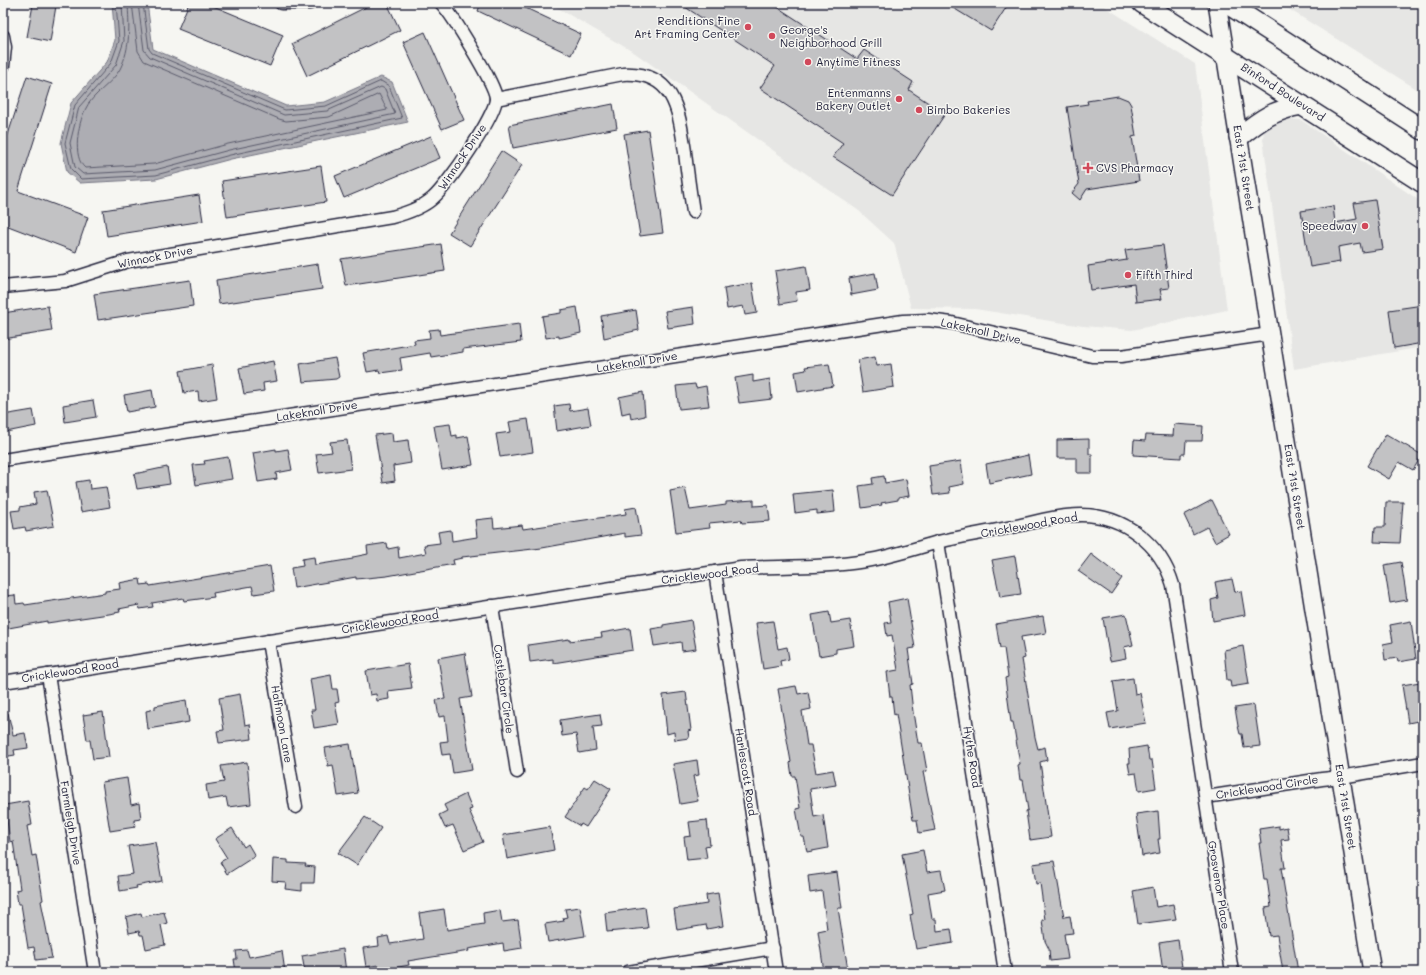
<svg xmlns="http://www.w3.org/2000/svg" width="1426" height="975" viewBox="0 0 1426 975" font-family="Mali,sans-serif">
  <rect width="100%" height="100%" fill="#f6f6f2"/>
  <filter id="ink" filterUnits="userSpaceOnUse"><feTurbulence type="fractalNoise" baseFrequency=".025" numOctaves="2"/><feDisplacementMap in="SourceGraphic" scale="8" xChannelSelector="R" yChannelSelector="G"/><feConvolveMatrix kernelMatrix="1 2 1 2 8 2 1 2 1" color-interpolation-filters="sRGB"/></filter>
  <g filter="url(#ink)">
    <g fill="#e6e6e4">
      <path d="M549 3H1099L1195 64 1227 310 1132 330 1083 326 975 309 911 308 894 243 859 211 635 53Z"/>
      <path d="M1279 3H1423V93Z"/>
      <path d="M1279 118 1301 120 1423 203V347L1294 369 1263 139 1264 129Z"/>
    </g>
    <path fill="#adadb3" stroke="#757583" d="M112 3H147L153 49 286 106 325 102 381 77 392 82 408 122 231 159 156 179 80 183 67 172 61 143 71 103 107 62 115 40Z"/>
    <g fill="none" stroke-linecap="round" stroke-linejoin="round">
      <g stroke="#5a5a6b" stroke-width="1">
        <path d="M116 3 119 41 111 63 75 105 65 143 71 169 81 179 156 175 230 155 402 118 389 86 381 81 326 106 285 110 152 53 149 49 143 3"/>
        <path d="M122 3 124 41 116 65 79 107 70 143 75 167 83 174 155 170 229 150 395 114 385 89 381 87 327 111 284 115 150 57 144 50 138 3"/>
        <path d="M128 3C129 26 131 47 120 69 112 84 92 94 85 110 78 124 72 157 85 168L154 164 228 144 387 110 379 94 329 117 286 121 279 119 144 61 138 51 132 3"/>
      </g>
    </g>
    <g fill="#c2c2c4" stroke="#22223b">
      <path d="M40 3H53V5L56 6 50 42 27 37 33 5 39 6Z"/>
      <path d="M189 3H206L283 35 270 66 178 29Z"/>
      <path d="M374 3H387L400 30 307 76 292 44Z"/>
      <path d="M481 3H515L581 34 571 55 478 11Z"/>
      <path d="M679 3H771L857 59 864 50 913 82 909 90 945 114 892 195 833 157 843 143 760 88 775 66Z"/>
      <path d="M945 3H1009L991 31Z"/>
      <path d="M425 32 464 120 442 129 403 42Z"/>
      <path d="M27 76 52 84 18 191 88 217 76 252 3 224V150Z"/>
      <path d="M1118 96 1128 100 1131 105 1136 136 1132 137 1139 181 1087 189 1080 200 1072 193 1079 184 1067 107 1088 104 1087 101Z"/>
      <path d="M613 104 617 128 513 148 509 125Z"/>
      <path d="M648 130 663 233 640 236 624 134Z"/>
      <path d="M431 136 440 158 344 198 335 176Z"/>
      <path d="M501 151 522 165 470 246 449 233Z"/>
      <path d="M321 166 326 202 227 217 222 181Z"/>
      <path d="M199 195 203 221 107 236 103 210Z"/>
      <path d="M1375 200 1383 249 1362 252 1360 243 1338 247 1340 262 1310 267 1301 211 1333 206 1335 223 1357 219 1354 203Z"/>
      <path d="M441 244 445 271 346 286 341 259Z"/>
      <path d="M1163 245 1169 288 1160 289 1162 299 1136 302 1134 284 1091 290 1088 266 1127 260 1125 250Z"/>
      <path d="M318 264 322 289 219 304 216 280Z"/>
      <path d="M806 266 810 290 796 292 797 301 780 304 775 271Z"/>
      <path d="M875 273 878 290 851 295 849 278Z"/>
      <path d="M190 280 193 306 98 320 94 294Z"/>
      <path d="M752 283 757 313 745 315 743 306 727 309 724 288Z"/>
      <path d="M1423 305V343L1394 348 1389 310Z"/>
      <path d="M48 306 52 331 3 339V313Z"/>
      <path d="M577 307 581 333 559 338V336L546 338 542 316 561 313V310Z"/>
      <path d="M693 307 695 324 668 328 665 311Z"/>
      <path d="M636 310 639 330 604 338 601 316Z"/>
      <path d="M519 324 521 342 463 349V352L431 357 430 353 400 358 402 370 380 373 379 370 367 372 363 353 415 344 414 340 430 338 429 330 439 329 440 335Z"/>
      <path d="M875 357 877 366 891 364 894 387 863 392 858 360Z"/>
      <path d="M335 358 339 377 336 379 303 382 300 364Z"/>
      <path d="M273 361 277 381 263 383 264 391 244 394 239 368Z"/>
      <path d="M829 364 833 386 798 392 795 372 806 370 805 367Z"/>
      <path d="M212 365 217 398 199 401 198 391 184 393 180 371Z"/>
      <path d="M753 375V382L770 379 772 399 739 403 735 378Z"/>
      <path d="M695 384 696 388 706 386 709 406 679 409 676 386Z"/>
      <path d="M152 390 155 407 127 412 124 395Z"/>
      <path d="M643 392 645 416 631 419 630 412 622 414 619 397Z"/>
      <path d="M93 400 96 417 65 422 63 405Z"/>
      <path d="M569 404 570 411 588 408 591 425 557 431 554 406Z"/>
      <path d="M33 410 36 426 6 432 3 415Z"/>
      <path d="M528 419 533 452 500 457 496 434 511 432 509 422Z"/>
      <path d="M450 424 452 436 457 435V438L468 436 473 465 442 470 434 426Z"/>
      <path d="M1174 424 1203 426 1202 441H1186L1185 454H1181V458L1133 455 1134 440 1145 441 1146 435 1173 436Z"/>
      <path d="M392 433 393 442 408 440 411 463 393 466 395 481 383 483 375 435Z"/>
      <path d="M1386 434 1422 455 1413 470 1399 462 1389 479 1367 466Z"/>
      <path d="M1089 439V454H1092V473H1077V458H1057V440Z"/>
      <path d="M347 440 351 469 319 473 316 454 332 452 330 442Z"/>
      <path d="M276 449V451L288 449 292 470 276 473 277 479 258 482 253 453Z"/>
      <path d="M1028 455 1031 474 989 483 986 464Z"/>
      <path d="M228 457 232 479 196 485 193 465 205 464 204 461Z"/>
      <path d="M961 461 964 484 949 487 950 493 933 495 929 466Z"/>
      <path d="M167 467 170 484 137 489 134 474Z"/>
      <path d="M884 476 885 483 906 479 909 496 898 498V500L881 503 882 505 862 508 859 486 873 484 872 478Z"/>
      <path d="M89 480 90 489 106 487 110 507 81 512 76 482Z"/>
      <path d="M685 488 690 510 726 505V502L754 500V506L768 505 770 521 742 523 741 520 709 523 710 528 676 532 670 491Z"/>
      <path d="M47 490 54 526 26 531 25 527 14 529 11 511 20 510V507L36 504 34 492Z"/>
      <path d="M833 490 835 512 817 514V510L795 513 793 494Z"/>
      <path d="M1212 500 1229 534 1215 542 1207 527 1193 534 1184 515Z"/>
      <path d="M1386 502H1403L1400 543 1374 542 1375 527H1385Z"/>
      <path d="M636 507 641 535 625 537V533L542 548 462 557V558L453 560 454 564 387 576 356 579V577L294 588 291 568 303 566 302 559 314 557 315 565 353 559V557L368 554 367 546 387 543 388 549 398 547 399 558 426 553 424 545 440 543 438 532 451 530 452 541 477 537 475 520 493 518 494 528 522 525 523 529 626 514 625 509Z"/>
      <path d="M1091 554 1122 578 1111 594 1078 571Z"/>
      <path d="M1015 556 1021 594 1000 597 992 560Z"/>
      <path d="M1401 562 1407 600 1390 603 1384 565Z"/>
      <path d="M270 566 274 591 254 594 252 586 213 593 214 597 184 601 183 598 152 603 153 607 140 609 139 605 119 609 120 612 109 614 47 623V621L3 629V606H6L5 596 15 595 16 604 24 603 25 605 105 593V591L120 589 119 583 140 579 141 585 149 584 150 586Z"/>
      <path d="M1232 579 1235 592 1241 591 1245 615 1213 621 1211 600 1218 598 1215 582Z"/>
      <path d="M907 598 915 648 908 649 913 684 910 685 913 712 918 743H922L927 771 923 772 935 830 919 833 917 820H913L896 714 894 715 892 697H890L887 672 898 670 892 635 887 636 885 623 891 622 888 602Z"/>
      <path d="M829 612 831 623 850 620 854 646 836 649V653L819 656 812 615Z"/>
      <path d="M1126 614 1133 645 1124 647 1126 658 1110 661 1103 618Z"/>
      <path d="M1043 616 1046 633 1021 637 1025 658 1022 659 1035 737 1038 749 1045 747 1047 760 1040 762 1051 837 1030 840 1026 811 1028 810 1023 780H1020L1018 765 1020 764 1013 722H1011L1005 678 1008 677 1004 648H1000L996 624Z"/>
      <path d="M691 620 696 649 682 651 681 642 654 646 651 629 663 627V625Z"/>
      <path d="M773 621 778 649 787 647 789 659 780 661 781 666 763 669 756 623Z"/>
      <path d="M1411 621 1416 659 1398 662 1397 658 1385 660 1383 644 1393 642 1390 625Z"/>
      <path d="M630 628 633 650 553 663V659L530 662 528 645 569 639V641L602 637 601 633Z"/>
      <path d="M1243 646 1249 684 1231 687 1230 680H1227L1224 650Z"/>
      <path d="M465 653 472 697 460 699 472 770 453 773 450 754 442 755 440 742 448 741 445 716 439 717 436 700 445 699 438 658Z"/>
      <path d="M408 664 412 688 388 691 389 699 377 701 376 694 370 695 366 671Z"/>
      <path d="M331 675 333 689H337L339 702 335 703 339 724 314 728 311 710H315L310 679Z"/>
      <path d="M1133 678 1135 694 1140 693 1146 723 1110 729 1107 713 1118 711 1113 681Z"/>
      <path d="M1420 682 1423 698V720L1408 723 1402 685Z"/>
      <path d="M796 686 798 694 808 692 811 709 802 711 807 745H811L816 773 833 770 836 785 810 789 814 817 823 815 828 848 807 852 804 837H801L796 809 800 808 795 776H792L790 763 791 762 778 689Z"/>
      <path d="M686 692 691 730 688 731 689 738 675 740 674 732 667 734 663 695Z"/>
      <path d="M240 694 245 725 250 724 252 739 219 743 217 731 224 730 219 698Z"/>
      <path d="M186 700 189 722 148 729 146 711 155 709V706Z"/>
      <path d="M1254 705 1260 746 1244 748 1242 734H1240L1238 726 1235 708Z"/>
      <path d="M103 712 109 757 93 759 90 740H87L83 715Z"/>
      <path d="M3 713H8L13 735 25 733 28 748 14 750 15 755 3 757Z"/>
      <path d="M600 714 602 726 593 727 596 750 579 753 576 734 562 736 560 720Z"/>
      <path d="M350 744 358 793 338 796 333 765 328 766 325 748Z"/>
      <path d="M1147 746 1149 760H1152L1156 788 1139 791 1136 773 1130 774 1128 763H1130L1129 749Z"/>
      <path d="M697 760 699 775 693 776 698 801 680 804 673 764Z"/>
      <path d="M247 762 251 804 228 807 226 797 208 800 206 785 224 782 221 766Z"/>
      <path d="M127 778 131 805 139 803 141 819 134 820 135 827 110 831 102 782Z"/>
      <path d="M595 779 611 789 586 827 581 824 580 826 565 817 585 787 588 789Z"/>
      <path d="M466 794 472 809 469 810 483 842 464 850 453 825 445 828 439 815 447 811 444 805Z"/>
      <path d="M28 801 32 825 27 826 32 856 36 855 43 900 41 901 52 958 36 960 34 947 28 948 21 904H18L16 890 20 889 13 841 10 842 5 805Z"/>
      <path d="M1158 811 1160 839H1158L1160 853 1142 856 1136 814Z"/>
      <path d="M365 817 381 828 357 865 338 853Z"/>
      <path d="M707 820 710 845 705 846 707 858 687 860 684 837 691 836 689 822Z"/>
      <path d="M1279 826V829L1287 827 1289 839 1281 840 1285 868H1281L1298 972H1283L1277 935 1269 936 1265 908 1271 907 1267 879H1264L1259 843H1261L1259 829Z"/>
      <path d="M550 827 554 850 507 859 503 835Z"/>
      <path d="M232 828 244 847 248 844 255 856 227 874 220 862 227 858 215 839Z"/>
      <path d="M155 842 162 881 136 886 137 888 120 891 118 876 133 874 128 846Z"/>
      <path d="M923 850 927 872 941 870 945 890 928 893 932 919H936L937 931 951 929 953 943 916 949 910 915 913 914 902 854Z"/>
      <path d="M273 859 288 860V863L306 864 305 866 315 867 314 883H302V891L285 889 286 882 272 881Z"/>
      <path d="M1054 861 1064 917 1070 916 1073 933 1064 934 1068 959 1050 961 1049 949 1045 941 1042 920H1045L1040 883 1036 884 1033 864Z"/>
      <path d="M837 872 842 908H838L848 970 824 972 818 931 827 929 822 891 810 893 808 876Z"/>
      <path d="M1153 887 1156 907 1173 904 1176 919 1138 924 1133 891Z"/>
      <path d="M718 893 723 926 707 929 706 925 677 930 674 909 707 904 706 895Z"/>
      <path d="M580 907 585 936 548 942 545 924 564 921 563 918 567 917 565 909Z"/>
      <path d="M645 907 648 928 607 932 605 913Z"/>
      <path d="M444 909 447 930 484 924 483 913 500 910 502 922 518 920 522 948 504 951 503 943 468 949 469 951 408 961 409 965 379 971 378 965 366 967 363 948 379 946 378 938 388 936 390 944 423 939 419 913Z"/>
      <path d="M164 912 167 923 161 925 165 945 146 949 143 935H140L139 931 129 933 126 917 141 913 142 917Z"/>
      <path d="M1178 940 1182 967H1180V972H1163L1159 943Z"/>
      <path d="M343 949 346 972H305L302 956Z"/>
      <path d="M247 950 249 957 282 951 285 972H236L234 959H237L236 951Z"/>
    </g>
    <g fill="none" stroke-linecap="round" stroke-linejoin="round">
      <defs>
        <g id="street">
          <path d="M281 3H310"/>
          <path d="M3 36 5 47 3 66"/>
          <path d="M496 99 623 74C675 71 679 112 685 152 687 172 690 192 693 212"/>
          <path d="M3 287 65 281 128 261 392 217C407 213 422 208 433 198 447 186 497 114 496 98 495 84 452 14 441 3"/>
          <path d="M3 460 903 321 928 320 952 323 1092 356H1121L1270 334"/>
          <path d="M938 542 1005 972"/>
          <path d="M715 572 776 972"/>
          <path d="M492 606 517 772"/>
          <path d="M268 641 296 807"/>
          <path d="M48 675 95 972"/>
          <path d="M3 682 741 568C782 566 825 568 865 561 890 557 914 549 938 542 963 536 988 532 1012 527 1035 522 1058 515 1081 515 1124 515 1161 544 1173 585L1232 972"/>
          <path d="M1206 797 1322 779 1341 777 1423 763"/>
          <path d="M628 972 773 948"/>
        </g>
        <path id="secondary" d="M1217 3 1372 972"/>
        <g id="primary">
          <path d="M1142 3 1423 183"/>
          <path d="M1226 3 1423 130"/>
          <path d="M1239 137C1261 119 1274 110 1302 105"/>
        </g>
      </defs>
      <use href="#street" stroke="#22223b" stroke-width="15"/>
      <use href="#secondary" stroke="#22223b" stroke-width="20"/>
      <use href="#primary" stroke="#22223b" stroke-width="22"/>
      <use href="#street" stroke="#f6f6f2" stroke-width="12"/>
      <use href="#secondary" stroke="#f6f6f2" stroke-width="17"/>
      <use href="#primary" stroke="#f6f6f2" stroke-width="19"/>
    </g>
  </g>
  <g fill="#d1495b" stroke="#f6f6f2" stroke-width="1.5">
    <circle cx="748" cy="27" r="4"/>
    <circle cx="772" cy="36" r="4"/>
    <circle cx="808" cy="62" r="4"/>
    <circle cx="899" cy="99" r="4"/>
    <circle cx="919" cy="110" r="4"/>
    <path d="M1086 162h4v4h4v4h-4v4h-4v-4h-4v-4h4z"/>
    <circle cx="1365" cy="226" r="4"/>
    <circle cx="1128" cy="275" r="4"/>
  </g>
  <g text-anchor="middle" stroke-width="3" stroke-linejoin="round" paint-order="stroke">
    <g font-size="11" fill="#22223b" stroke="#f6f6f2" text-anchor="start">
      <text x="740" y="25" text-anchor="end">Renditions Fine<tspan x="740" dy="13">Art Framing Center</tspan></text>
      <text x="780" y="34">George's<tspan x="780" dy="13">Neighborhood Grill</tspan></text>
      <text x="816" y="66">Anytime Fitness</text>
      <text x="891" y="97" text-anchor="end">Entenmanns<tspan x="891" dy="13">Bakery Outlet</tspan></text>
      <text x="927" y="114">Bimbo Bakeries</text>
      <text x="1096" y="172">CVS Pharmacy</text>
      <text x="1357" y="230" text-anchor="end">Speedway</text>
      <text x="1136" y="279">Fifth Third</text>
    </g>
    <g font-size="11" fill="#22223b" stroke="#f6f6f2">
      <text transform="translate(1283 92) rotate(33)" y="4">Binford Boulevard</text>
      <text transform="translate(462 157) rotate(-56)" y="4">Winnock Drive</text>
      <text transform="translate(1244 168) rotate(81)" y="4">East 71st Street</text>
      <text transform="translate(155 257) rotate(-11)" y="4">Winnock Drive</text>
      <text transform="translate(981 331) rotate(13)" y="4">Lakeknoll Drive</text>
      <text transform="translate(637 362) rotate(-9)" y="4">Lakeknoll Drive</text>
      <text transform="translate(317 411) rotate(-9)" y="4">Lakeknoll Drive</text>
      <text transform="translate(1295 487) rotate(81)" y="4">East 71st Street</text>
      <text transform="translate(1029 525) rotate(-10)" y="4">Cricklewood Road</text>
      <text transform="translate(710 574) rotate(-7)" y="4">Cricklewood Road</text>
      <text transform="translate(390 622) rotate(-9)" y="4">Cricklewood Road</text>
      <text transform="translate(70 671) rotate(-9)" y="4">Cricklewood Road</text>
      <text transform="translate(504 689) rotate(82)" y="4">Castlebar Circle</text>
      <text transform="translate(282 724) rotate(80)" y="4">Halfmoon Lane</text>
      <text transform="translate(972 757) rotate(81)" y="4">Hythe Road</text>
      <text transform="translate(746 772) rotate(81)" y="4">Harlescott Road</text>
      <text transform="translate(1267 787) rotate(-9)" y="4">Cricklewood Circle</text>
      <text transform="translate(1346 807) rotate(81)" y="4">East 71st Street</text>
      <text transform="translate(71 823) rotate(81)" y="4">Farmleigh Drive</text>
      <text transform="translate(1219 885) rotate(81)" y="4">Grosvenor Place</text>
    </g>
  </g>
  <rect width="1426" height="975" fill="none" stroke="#f6f6f2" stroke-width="16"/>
  <rect x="8" y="8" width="1410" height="959" fill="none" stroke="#22223b" stroke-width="1.5" filter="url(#ink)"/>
</svg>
